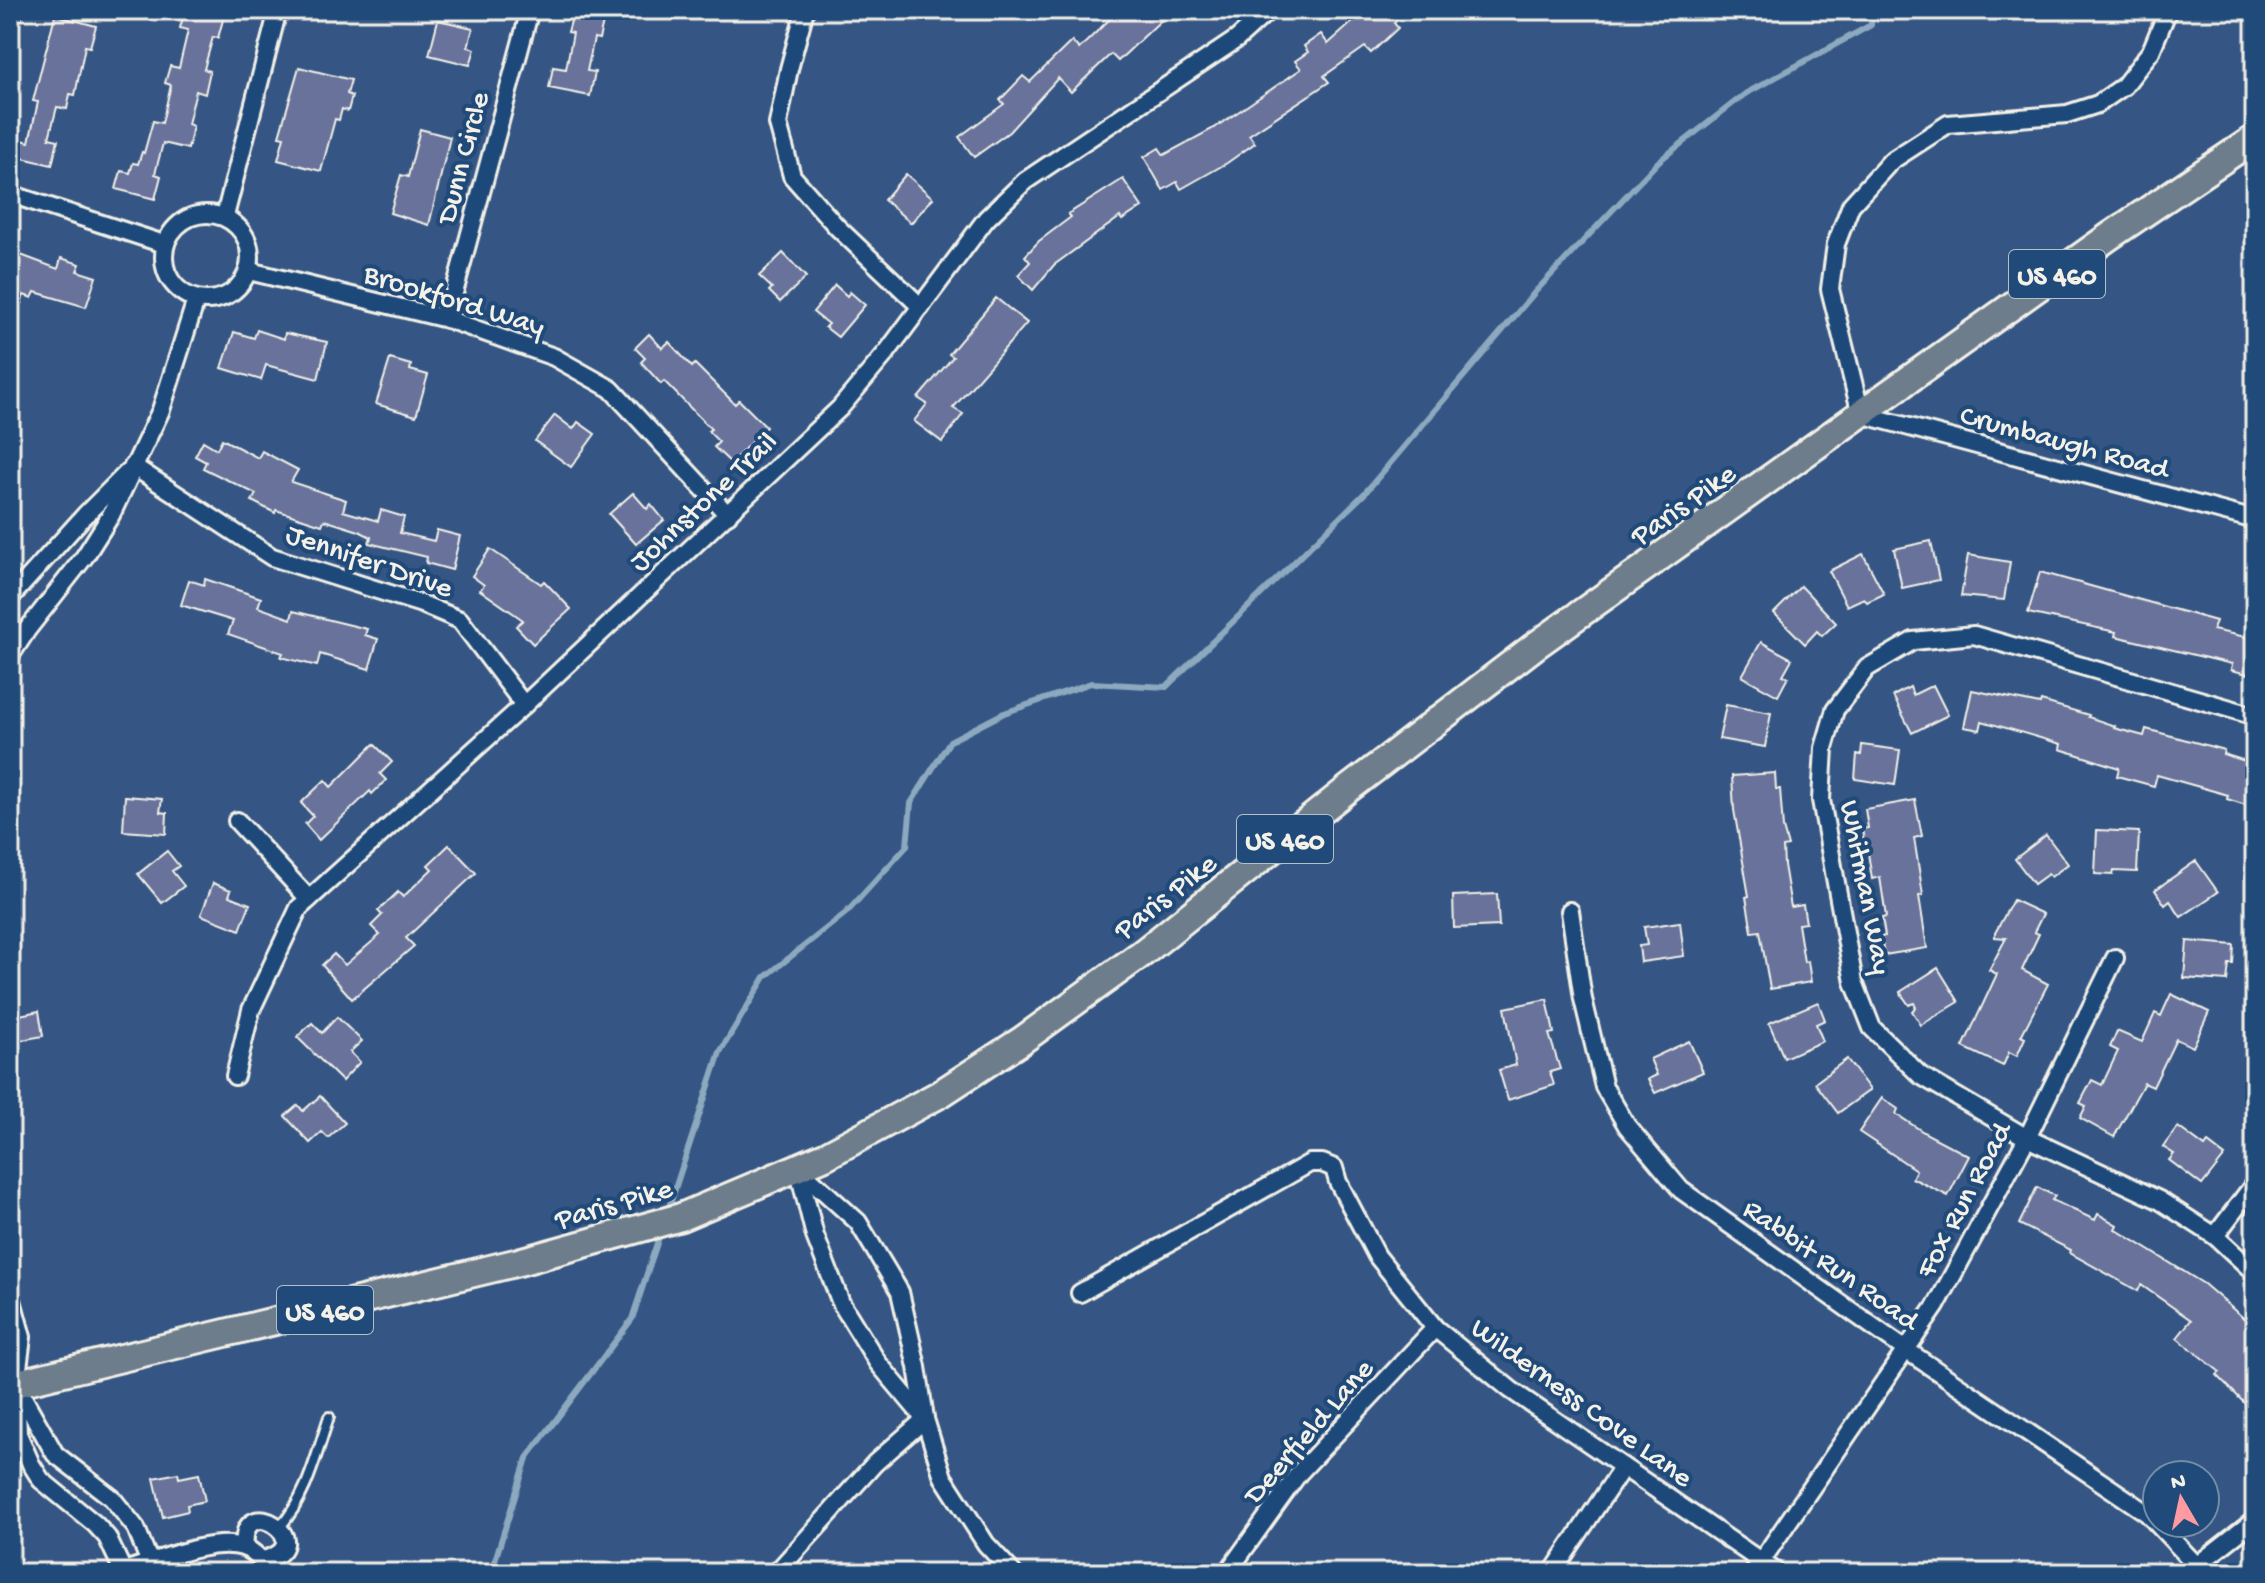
<svg xmlns="http://www.w3.org/2000/svg" width="2265" height="1583" viewBox="0 0 2265 1583" font-family="'Gochi Hand',sans-serif">
  <rect width="100%" height="100%" fill="#355684"/>
  <filter id="ink" filterUnits="userSpaceOnUse"><feTurbulence type="fractalNoise" baseFrequency=".0125" numOctaves="2"/><feDisplacementMap in="SourceGraphic" scale="16" xChannelSelector="R" yChannelSelector="G"/><feConvolveMatrix kernelMatrix="1 2 1 2 8 2 1 2 1" color-interpolation-filters="sRGB"/></filter>
  <g filter="url(#ink)">
    <g fill="none" stroke-linecap="round" stroke-linejoin="round">
      <g stroke="#8ca9bf" stroke-width="6">
        <path d="M667 1213 720 1052 765 977 847 912 907 846 911 803 950 741 1004 713 1091 683 1166 687 1364 494 1535 292 1659 161 1745 94 1871 25V10"/>
        <path d="M491 1573 527 1458 632 1319 661 1231"/>
      </g>
    </g>
    <g fill="#68729b" stroke="#f4f1e8" stroke-width="2">
      <path d="M185 10H220L219 15 224 16 218 38 213 37 204 69 210 71 205 94 196 91 188 124 193 126 188 149 163 143 155 174 161 176 155 199 116 189 121 171 130 173 133 163 138 164 142 152 144 153 153 121 162 123 171 85 165 83 170 66 179 68 188 30 180 28Z"/>
      <path d="M574 10H606L599 39 594 38 587 71 595 72 590 96 549 88 553 67 566 69 573 33 568 32Z"/>
      <path d="M1119 10H1172L1118 61 1111 54 1071 92 1058 78 1009 132 974 157 959 137 1004 104 1000 100 1023 76 1030 82 1072 41 1079 49Z"/>
      <path d="M1346 10H1407L1394 23 1398 28 1371 53 1365 47 1324 76 1329 82 1249 135 1255 143 1227 163 1181 189 1177 182 1163 190 1144 157 1159 148 1164 155 1216 127 1301 69 1295 61 1308 52 1304 46 1321 34 1328 44 1355 20Z"/>
      <path d="M55 15 96 26 90 47 85 46 75 95 70 94 67 109 57 107 49 138 58 140 52 165 18 157 22 140 29 142 38 102 33 101Z"/>
      <path d="M438 20 473 28 468 47 475 49 470 65 429 55Z"/>
      <path d="M299 67 351 80 347 94 352 96 348 111 342 109 339 120 335 119 321 171 278 160 284 137 279 136Z"/>
      <path d="M420 129 450 137 429 225 390 213 401 175 408 177Z"/>
      <path d="M906 174 933 198 911 223 884 200Z"/>
      <path d="M1123 179 1142 207 1122 220 1120 217 1054 265 1033 290 1018 275 1030 262 1025 256 1039 241 1071 217 1068 214Z"/>
      <path d="M10 251 58 269 61 258 80 264 77 271 96 277 86 307 35 292 32 298 24 295 13 326H10Z"/>
      <path d="M783 253 806 277 780 302 769 291 772 288 759 276Z"/>
      <path d="M835 285 847 296 850 292 865 305 838 337 825 327 828 324 813 312Z"/>
      <path d="M996 298 1027 323 953 408 963 414 942 442 914 421 927 404 918 398 953 357 949 354Z"/>
      <path d="M257 330 284 339 285 333 327 342 318 379 266 365 261 380 222 368 234 332 254 338Z"/>
      <path d="M649 334 662 348 669 342 692 367 695 364 735 404 739 400 766 427 731 463 714 447 719 442 708 431 711 429 664 381 661 384 641 362 645 358 635 348Z"/>
      <path d="M390 359 411 365 410 370 428 375 416 416 376 404Z"/>
      <path d="M555 415 573 429 578 422 595 434 571 467 535 441Z"/>
      <path d="M222 439 258 458 262 451 298 470 291 482 346 500 343 511 378 521 381 510 404 517 400 533 434 541 437 530 460 536 452 570 426 563 427 557 369 543 371 537 359 531 324 520 322 525 276 510 275 513 252 501 256 494 203 468 206 462 195 456 203 441 217 449Z"/>
      <path d="M633 493 647 509 651 504 664 520 636 544 609 514Z"/>
      <path d="M1931 541 1939 580 1902 588 1894 549Z"/>
      <path d="M490 549 541 584 544 581 571 609 533 644 516 626 523 620 480 590 484 585 472 576Z"/>
      <path d="M1863 554 1884 594 1867 602 1864 598 1847 606 1829 571Z"/>
      <path d="M1968 555 2010 562 2004 600 1961 596Z"/>
      <path d="M2040 572 2216 621 2213 630 2255 639 2252 675 2231 670 2232 664 2115 636 2116 632 2028 613Z"/>
      <path d="M205 579 261 598 258 607 291 619 293 611 367 629 365 635 378 639 369 669 320 654 317 666 281 657 283 653 228 634 233 621 181 605 189 580 204 585Z"/>
      <path d="M1801 586 1836 623 1822 636 1817 631 1805 644 1774 613Z"/>
      <path d="M1761 642 1792 659 1783 675 1788 677 1778 696 1742 676Z"/>
      <path d="M1933 685 1948 715 1912 733 1893 696 1910 687 1913 695Z"/>
      <path d="M1972 690 2040 704 2041 701 2089 715 2088 717 2115 726 2114 728 2144 736 2146 729 2224 750 2223 754 2255 764V808L2227 799 2228 795 2157 775 2154 786 2117 776 2119 768 2060 749 2061 744 1982 721 1980 730 1964 727Z"/>
      <path d="M1726 705 1771 713 1765 747 1719 739Z"/>
      <path d="M374 744 392 762 380 774 386 780 372 794 370 791 319 840 305 824 313 816 301 803 325 780 331 787Z"/>
      <path d="M1862 745 1900 750 1895 785 1855 779 1857 754 1861 755Z"/>
      <path d="M1775 773 1776 789H1780L1783 828 1788 846 1783 847 1784 865 1791 907 1803 905 1806 923 1798 924 1804 962 1808 961 1811 982 1770 989 1760 931 1752 932 1746 897 1749 896 1734 810 1732 776Z"/>
      <path d="M125 796 162 799 160 812 167 813 166 834 123 831Z"/>
      <path d="M1915 800 1922 836 1914 838 1923 895 1919 896 1927 948 1884 955 1881 937 1885 936 1882 918 1886 917 1880 877 1872 879 1867 846 1865 847 1862 829 1868 828 1865 809Z"/>
      <path d="M2097 830 2139 832 2137 872 2114 871 2113 875 2095 874Z"/>
      <path d="M2046 835 2068 864 2051 877 2048 874 2034 884 2015 859Z"/>
      <path d="M449 845 476 873 406 938 414 946 352 999 322 965 334 954 345 965 380 935 371 926 382 915 378 911 398 892 403 897 432 869 428 865Z"/>
      <path d="M167 851 179 866 172 871 184 886 162 903 138 874Z"/>
      <path d="M2196 861 2218 892 2181 917 2170 901 2165 905 2155 890Z"/>
      <path d="M213 883 231 890 229 896 250 904 240 930 201 915Z"/>
      <path d="M1497 894 1499 926 1454 928 1453 896Z"/>
      <path d="M2013 900 2043 914 2034 932 2039 934 2022 970 2048 984 2021 1036 2025 1038 2017 1056 2009 1052 2003 1066 1963 1047 1997 974 1989 970 2006 938 1995 937V933Z"/>
      <path d="M1680 922 1684 956 1641 962 1639 946 1647 945 1644 927Z"/>
      <path d="M2187 941 2234 945 2233 964H2229L2227 981 2184 978Z"/>
      <path d="M1938 968 1959 1002 1921 1025 1912 1011 1916 1007 1914 1003 1909 1005 1900 992Z"/>
      <path d="M2171 994 2209 1012 2193 1047 2176 1039 2153 1087 2144 1083 2114 1137 2080 1118 2086 1106 2080 1103 2092 1080 2102 1085 2118 1051 2110 1047 2117 1031 2142 1042 2155 1013 2161 1016Z"/>
      <path d="M1547 999 1554 1033 1549 1034 1560 1069 1550 1072 1554 1085 1508 1100 1499 1070 1516 1065 1505 1008Z"/>
      <path d="M1818 1002 1825 1020 1816 1024 1823 1041 1784 1058 1769 1023Z"/>
      <path d="M39 1011 43 1036 10 1042V1017Z"/>
      <path d="M337 1017 362 1041 350 1052 360 1062 342 1081 297 1037 312 1023 322 1033Z"/>
      <path d="M1689 1041 1703 1072 1655 1093 1648 1079 1657 1075 1650 1059Z"/>
      <path d="M1847 1059 1870 1090 1838 1113 1815 1083Z"/>
      <path d="M320 1096 345 1123 328 1138 322 1132 310 1143 285 1116 298 1105 303 1111Z"/>
      <path d="M1882 1098 1898 1109 1896 1114 1925 1133 1969 1156 1948 1196 1912 1178 1916 1170 1859 1132Z"/>
      <path d="M2178 1127 2205 1147 2208 1143 2225 1156 2202 1185 2169 1160 2174 1154 2163 1147Z"/>
      <path d="M2037 1187 2055 1196 2052 1200 2095 1220 2098 1214 2117 1225 2115 1229 2204 1284 2255 1328V1414L2217 1375 2220 1372 2177 1338 2191 1320 2141 1285 2138 1291 2070 1253 2071 1250 2019 1224Z"/>
      <path d="M178 1473 179 1478 199 1474 205 1501 187 1505 188 1511 163 1517 154 1478Z"/>
    </g>
    <g fill="none" stroke-linecap="round" stroke-linejoin="round">
      <defs>
        <path id="lane" d="M280 1527C307 1497 316 1455 329 1417"/>
        <g id="street">
          <path d="M805 10 789 69 778 124 792 176 837 227 921 307"/>
          <path d="M2168 10 2151 51 2124 86 2098 104 2067 114 1948 124 1891 161 1851 205 1836 244 1830 289 1861 414 2255 520"/>
          <path d="M10 22 13 10"/>
          <path d="M10 194 164 244"/>
          <circle cx="207" cy="257" r="43"/>
          <path d="M225 216 278 10"/>
          <path d="M249 271 447 319 554 357 611 389 728 515"/>
          <path d="M447 319 530 10"/>
          <path d="M133 466 272 557 422 604 460 620 524 705"/>
          <path d="M10 598 85 515 127 473"/>
          <path d="M10 656 27 630 85 556 111 515 161 410 196 300"/>
          <path d="M2255 716 1974 635 1913 641 1867 668 1835 710 1824 748 1821 800 1854 982 1872 1028 1920 1075 2027 1138 2159 1200 2215 1236 2255 1273"/>
          <path d="M237 821 309 899"/>
          <path d="M1570 911 1583 999 1604 1087 1627 1126 1681 1190 1906 1350 2147 1513 2197 1566"/>
          <path d="M235 1076 251 1010 299 908 524 705 840 408 887 352 986 219 1025 181 1237 39 1269 10"/>
          <path d="M798 1168 815 1236 841 1303 878 1363 925 1419 943 1477 986 1544 1013 1573"/>
          <path d="M798 1168 858 1222 900 1292 917 1367 925 1418"/>
          <path d="M2215 1236 2255 1183"/>
          <path d="M10 1293 22 1337 16 1384 18 1434 31 1464 41 1480 95 1524 107 1537 124 1573"/>
          <path d="M1080 1293 1310 1163H1322L1334 1168 1338 1182 1377 1256 1435 1328 1511 1390 1778 1573"/>
          <path d="M16 1385 55 1454 112 1498 136 1528 154 1573"/>
          <path d="M245 1548C239 1486 324 1545 263 1560"/>
          <path d="M124 1571C155 1562 212 1537 243 1547 255 1551 264 1563 271 1573"/>
          <path d="M776 1573 875 1463 925 1419"/>
          <path d="M1227 1573 1298 1474 1435 1328"/>
          <path d="M1552 1573 1623 1467"/>
          <path d="M1753 1573 1936 1306 2027 1138 2115 958"/>
          <path d="M2187 1573 2255 1520"/>
        </g>
        <path id="primary" d="M10 1385 515 1263 681 1217 825 1156 940 1094 1021 1041 1144 952 1348 789 1535 646 2110 236 2255 138"/>
      </defs>
      <use href="#lane" stroke="#f4f1e8" stroke-width="14"/>
      <use href="#street" stroke="#f4f1e8" stroke-width="22"/>
      <use href="#primary" stroke="#f4f1e8" stroke-width="32"/>
      <use href="#lane" stroke="#1f4a7a" stroke-width="8"/>
      <use href="#street" stroke="#1f4a7a" stroke-width="16"/>
      <use href="#primary" stroke="#6d7d8c" stroke-width="26"/>
    </g>
  </g>
  <g text-anchor="middle" stroke-width="8" stroke-linejoin="round" paint-order="stroke">
    <g fill="#1f4a7a" stroke="#b4bfc7" stroke-width="2">
      <rect x="2009" y="250" width="96" height="48" rx="6"/>
      <rect x="1237" y="815" width="96" height="48" rx="6"/>
      <rect x="277" y="1286" width="96" height="48" rx="6"/>
    </g>
    <g font-size="28" font-weight="bold" fill="#f4f1e8">
      <text x="2057" y="284">US 460</text>
      <text x="1285" y="849">US 460</text>
      <text x="325" y="1320">US 460</text>
    </g>
    <g font-size="30" fill="#f4f1e8" stroke="#1f4a7a">
      <text transform="translate(461 157) rotate(-75)" y="10">Dunn Circle</text>
      <text transform="translate(455 298) rotate(17)" y="10">Brookford Way</text>
      <text transform="translate(2065 440) rotate(15)" y="10">Crumbaugh Road</text>
      <text transform="translate(702 500) rotate(-43)" y="10">Johnstone Trail</text>
      <text transform="translate(1682 503) rotate(-35)" y="10">Paris Pike</text>
      <text transform="translate(370 559) rotate(19)" y="10">Jennifer Drive</text>
      <text transform="translate(1868 887) rotate(79)" y="10">Whitman Way</text>
      <text transform="translate(1164 895) rotate(-38)" y="10">Paris Pike</text>
      <text transform="translate(1962 1199) rotate(-62)" y="10">Fox Run Road</text>
      <text transform="translate(613 1202) rotate(-16)" y="10">Paris Pike</text>
      <text transform="translate(1832 1263) rotate(35)" y="10">Rabbit Run Road</text>
      <text transform="translate(1583 1401) rotate(36)" y="10">Wilderness Cove Lane</text>
      <text transform="translate(1307 1430) rotate(-49)" y="10">Deerfield Lane</text>
    </g>
  </g>
  <rect width="2265" height="1583" fill="none" stroke="#1f4a7a" stroke-width="40"/>
  <rect x="20" y="20" width="2225" height="1543" fill="none" stroke="#f4f1e8" stroke-width="3" filter="url(#ink)"/>
  <g transform="translate(2181 1499) rotate(351)"><circle r="38" fill="#1f4a7a" stroke="#748da6" stroke-width="2"/>
  <path d="M0-6L14 30L0 20L-14 30Z" fill="#ff9aa2"/>
  <text y="-12" font-size="22" font-weight="bold" text-anchor="middle" fill="#f4f1e8">N</text>
  </g>
</svg>
